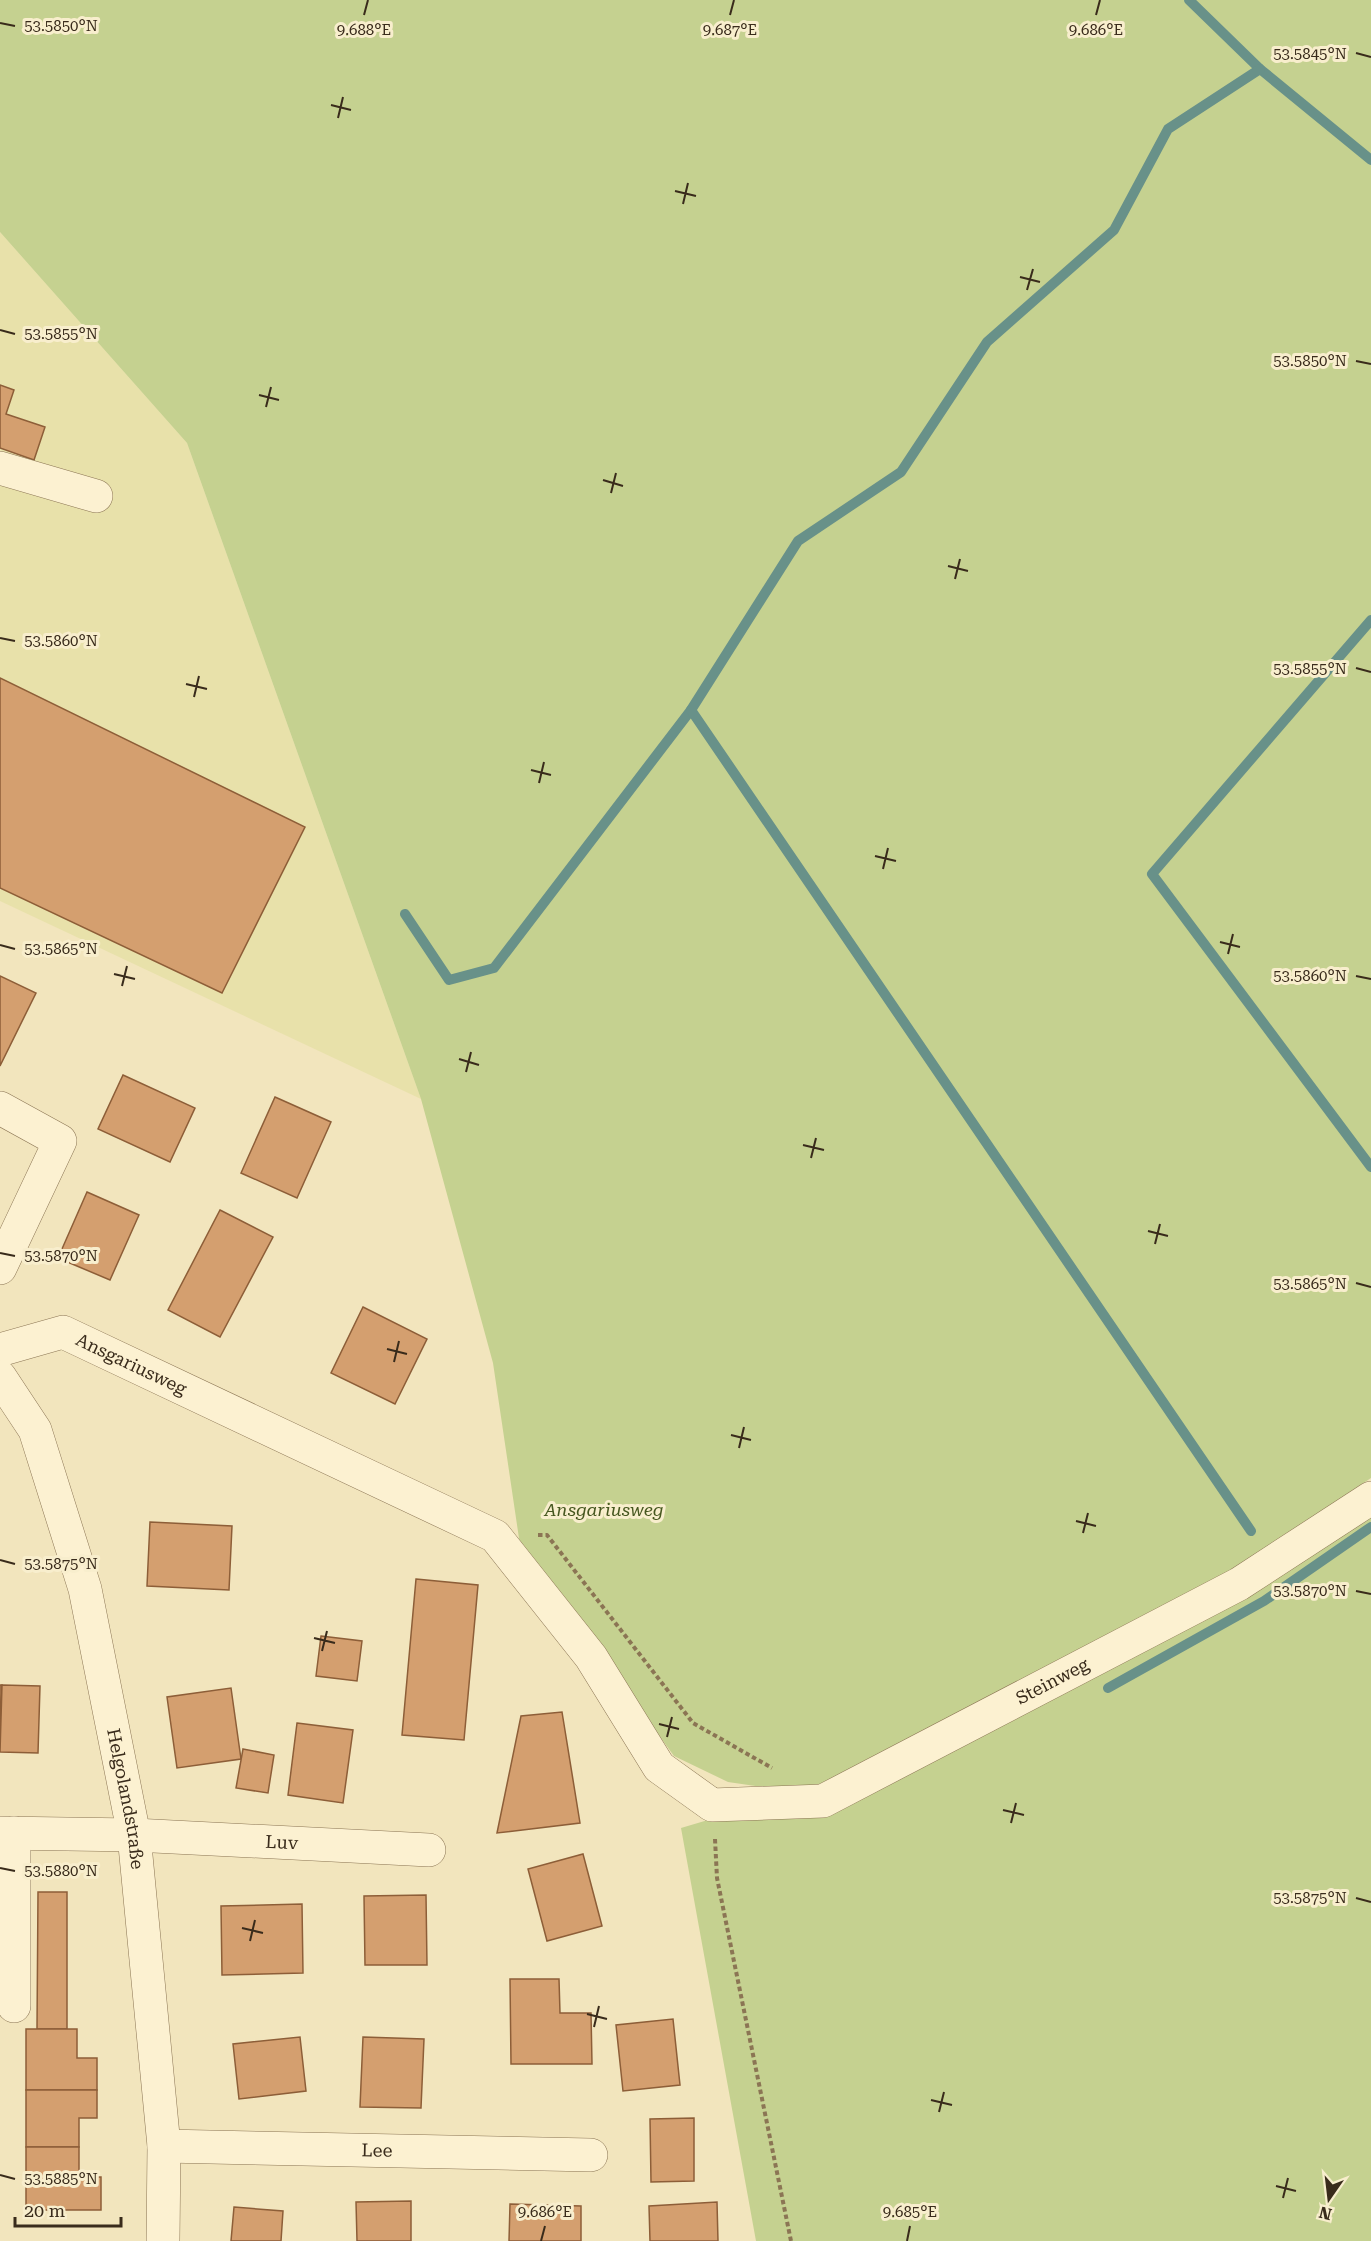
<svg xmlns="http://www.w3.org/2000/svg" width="1371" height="2241" viewBox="0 0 1371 2241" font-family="'Roboto Serif',serif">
  <rect width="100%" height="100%" fill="#f2e5bd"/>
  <path fill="#e8e1aa" d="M0 232 187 443 421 1099 0 901Z"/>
  <g fill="#c5d190">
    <path d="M0 0H1371V1478L1216 1581 841 1781 782 1790 728 1782 674 1756 520 1545 493 1363 421 1099 187 443 0 232Z"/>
    <path d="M1371 1513V2241H756L681 1828 735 1812H834Z"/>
  </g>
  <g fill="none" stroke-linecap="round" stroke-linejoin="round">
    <g stroke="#689189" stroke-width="10">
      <path d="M1189 0 1260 69 1371 160"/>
      <path d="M1371 620 1152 874 1371 1167"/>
      <path d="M405 914 449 980 494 968 691 710"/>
      <path d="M1251 1531 691 710 798 541 901 472 987 342 1114 230 1168 129 1260 69"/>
      <path d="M1108 1688 1264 1601 1371 1527"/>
    </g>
  </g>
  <g fill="#d49f6f" stroke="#8d5e38" stroke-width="1.5">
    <path d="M0 385 14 390 6 414 45 427 34 460 0 448Z"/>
    <path d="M0 678 305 827 222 993 0 888Z"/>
    <path d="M0 976 36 993 0 1066Z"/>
    <path d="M123 1075 195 1108 170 1162 98 1129Z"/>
    <path d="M275 1097 331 1122 297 1198 241 1173Z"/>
    <path d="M87 1192 139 1215 110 1280 58 1258Z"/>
    <path d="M220 1210 273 1237 220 1337 168 1310Z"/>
    <path d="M363 1307 427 1339 395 1404 331 1373Z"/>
    <path d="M150 1522 232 1526 229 1590 147 1586Z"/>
    <path d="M416 1579 478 1585 464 1740 402 1735Z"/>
    <path d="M321 1636 362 1641 357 1681 316 1676Z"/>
    <path d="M0 1685H2L0 1752Z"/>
    <path d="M2 1685 40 1686 38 1753 0 1752Z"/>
    <path d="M231 1688 241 1759 177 1768 167 1697Z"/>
    <path d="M562 1712 580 1823 497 1833 521 1716Z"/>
    <path d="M297 1723 353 1730 343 1803 288 1795Z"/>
    <path d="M243 1749 274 1755 268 1793 236 1788Z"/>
    <path d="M583 1854 602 1926 547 1941 528 1869Z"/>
    <path d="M38 1892H67V2029H37Z"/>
    <path d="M426 1895 427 1965H365L364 1896Z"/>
    <path d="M302 1904 303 1973 222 1975 221 1906Z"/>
    <path d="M510 1979H559L560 2013H591L592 2064H511Z"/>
    <path d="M673 2019 680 2085 623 2091 616 2025Z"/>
    <path d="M26 2029H77V2058H97V2090H26Z"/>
    <path d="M300 2037 306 2091 239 2099 233 2044Z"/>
    <path d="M363 2037 424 2039 421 2108 360 2107Z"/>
    <path d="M26 2090H97V2118H79V2147H26Z"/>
    <path d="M694 2118V2181L651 2182 650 2119Z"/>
    <path d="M26 2147H79V2177H101V2210H26Z"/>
    <path d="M411 2201V2241H357L356 2202Z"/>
    <path d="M717 2202 718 2241H650L649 2206Z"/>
    <path d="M510 2204 581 2206V2241H509Z"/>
    <path d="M234 2207 283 2211 281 2241H231Z"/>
  </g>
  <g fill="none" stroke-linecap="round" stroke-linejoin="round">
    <defs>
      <g id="minor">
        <path d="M0 468 96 496"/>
        <path d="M0 1108 60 1141 0 1268"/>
        <path id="s1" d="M0 1350 63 1332 495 1536 591 1657 659 1767 712 1805 823 1801 1239 1584 1371 1498"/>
        <path id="s2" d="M0 1377 35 1430 85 1589 134 1835 164 2146 163 2241"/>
        <path id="s3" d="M0 1833 134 1835 429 1850"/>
        <path d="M14 1833V2006"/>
        <path id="s4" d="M164 2146 591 2155"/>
      </g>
    </defs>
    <use href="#minor" stroke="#8b7554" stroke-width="34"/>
    <g stroke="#8b7554" stroke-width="4" stroke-dasharray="4.5 3" stroke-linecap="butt">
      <path d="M538 1535H547L693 1723 772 1768"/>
      <path d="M715 1839 717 1878 791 2241"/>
    </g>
    <use href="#minor" stroke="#fcf1d1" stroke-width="33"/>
  </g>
  <path fill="none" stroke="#392b1b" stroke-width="2" d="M364 15 368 0M730 15 734 0M1096 15 1100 0M0 23 15 26M1356 53 1371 57M331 105 351 110M338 118 343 97M675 191 696 196M683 204 688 183M1020 277 1040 282M1027 290 1033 269M0 330 15 334M1356 361 1371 364M259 395 279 400M266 407 271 387M603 480 623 486M611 493 616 473M948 566 968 571M955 579 960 559M0 638 15 641M1356 668 1371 672M186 684 207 689M194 697 199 676M531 770 551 775M539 783 544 762M875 856 896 861M883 869 888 848M1220 942 1240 947M0 945 15 949M1228 954 1233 934M114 974 135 979M1356 976 1371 979M122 986 127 966M459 1059 479 1065M466 1072 471 1052M803 1145 824 1150M811 1158 816 1138M1148 1231 1168 1236M1155 1244 1160 1224M0 1253 15 1256M1356 1283 1371 1287M387 1349 407 1354M394 1362 399 1341M731 1435 751 1440M739 1448 744 1427M1076 1521 1096 1526M1083 1533 1088 1513M0 1560 15 1564M1356 1591 1371 1594M314 1638 335 1643M322 1651 327 1631M659 1724 679 1729M667 1737 672 1717M1003 1810 1024 1815M1011 1823 1016 1803M0 1868 15 1871M1356 1898 1371 1902M242 1928 263 1933M250 1941 255 1920M587 2014 607 2019M594 2027 599 2006M931 2100 952 2105M939 2112 944 2092M0 2175 15 2179M1276 2186 1296 2191M1283 2198 1288 2178M541 2241 545 2226M907 2241 910 2226"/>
  <g text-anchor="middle" stroke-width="6" stroke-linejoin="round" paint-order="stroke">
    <g font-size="18" fill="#392b1b" stroke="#f8eecd">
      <text dy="6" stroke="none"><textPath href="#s1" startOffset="141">Ansgariusweg</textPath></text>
      <text dy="6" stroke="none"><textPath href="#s1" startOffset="1262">Steinweg</textPath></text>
      <text dy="6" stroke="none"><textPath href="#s2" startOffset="444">Helgolandstraße</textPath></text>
      <text dy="6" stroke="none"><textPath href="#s3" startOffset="282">Luv</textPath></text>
      <text dy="6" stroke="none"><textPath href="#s4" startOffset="213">Lee</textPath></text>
    </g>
    <g font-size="18" font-style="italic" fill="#46571f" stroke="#f8eecd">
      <text x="604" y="1516">Ansgariusweg</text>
    </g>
  </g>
  <g font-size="15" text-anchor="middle" fill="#392b1b" stroke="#f8eecd" stroke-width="6" stroke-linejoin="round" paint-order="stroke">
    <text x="61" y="31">53.5850°N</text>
    <text x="364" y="35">9.688°E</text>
    <text x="730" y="35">9.687°E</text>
    <text x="1096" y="35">9.686°E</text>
    <text x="1310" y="59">53.5845°N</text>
    <text x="61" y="339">53.5855°N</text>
    <text x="1310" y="366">53.5850°N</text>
    <text x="61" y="646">53.5860°N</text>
    <text x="1310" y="674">53.5855°N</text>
    <text x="61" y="954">53.5865°N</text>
    <text x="1310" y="981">53.5860°N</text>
    <text x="61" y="1261">53.5870°N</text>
    <text x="1310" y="1289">53.5865°N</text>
    <text x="61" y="1569">53.5875°N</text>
    <text x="1310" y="1596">53.5870°N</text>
    <text x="61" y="1876">53.5880°N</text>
    <text x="1310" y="1903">53.5875°N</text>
    <text x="61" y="2184">53.5885°N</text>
    <text x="545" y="2217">9.686°E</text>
    <text x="910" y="2217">9.685°E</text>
  </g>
  <g transform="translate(1329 2199) rotate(194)" stroke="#f8eecd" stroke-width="4.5" paint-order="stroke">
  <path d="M0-4.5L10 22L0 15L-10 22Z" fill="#392b1b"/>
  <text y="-9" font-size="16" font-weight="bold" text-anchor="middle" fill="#392b1b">N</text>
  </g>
  <path d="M15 2217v9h106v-9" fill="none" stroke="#392b1b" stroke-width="3"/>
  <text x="24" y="2217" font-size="18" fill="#392b1b" stroke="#f8eecd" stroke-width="4.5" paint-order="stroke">20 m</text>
</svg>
